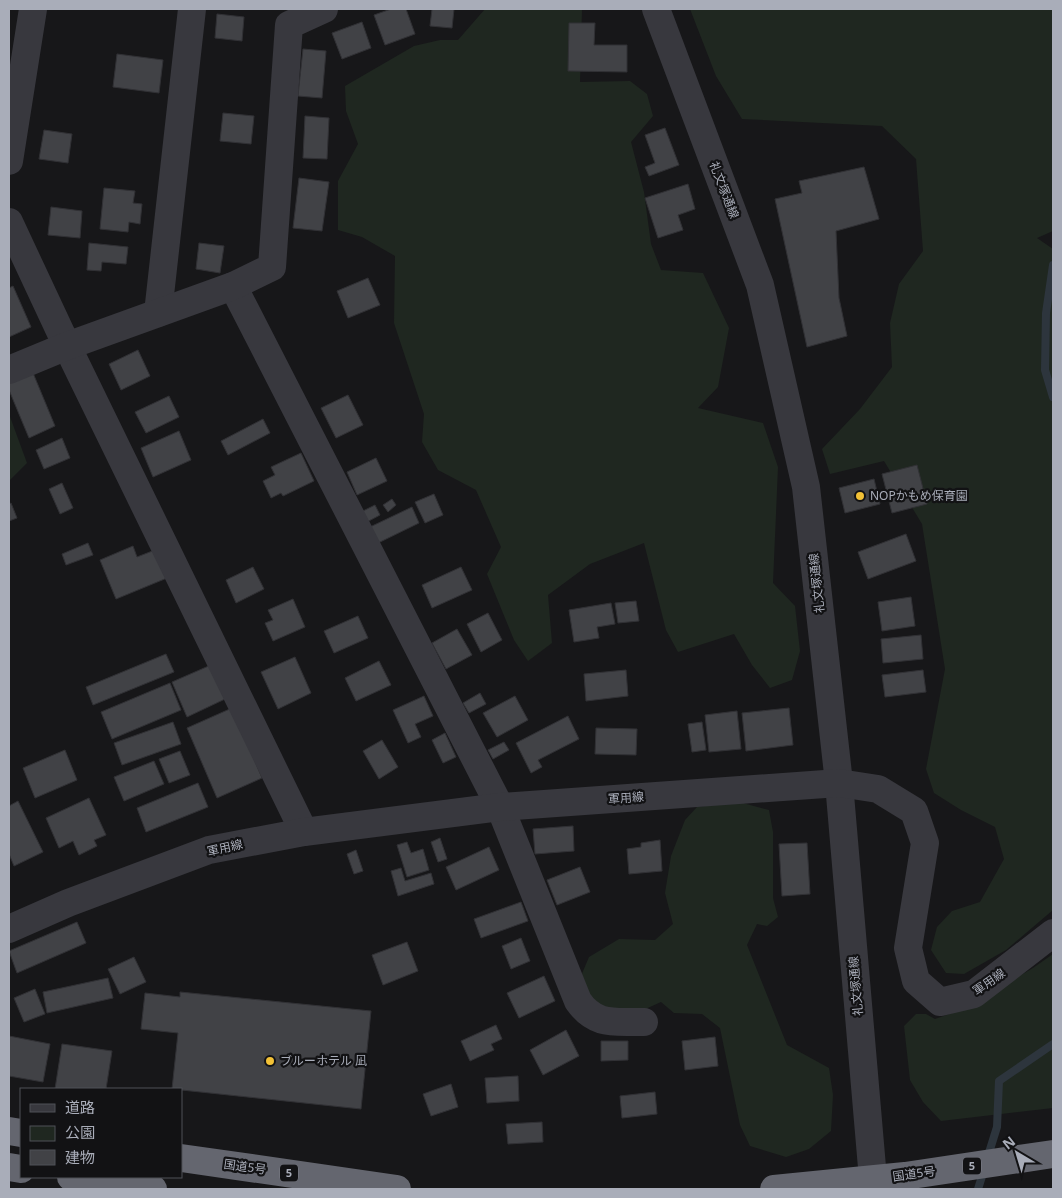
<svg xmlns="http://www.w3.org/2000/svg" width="1062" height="1198" viewBox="0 0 1062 1198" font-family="'Noto Sans','Noto Sans JP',sans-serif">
  <rect width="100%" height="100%" fill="#171719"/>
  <g fill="#1f2720">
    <path d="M485 9H582L580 82 630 81 647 94 653 116 631 142 644 192 651 244 661 270 703 273 729 328 718 387 698 408 763 423 778 467 773 583 795 606 800 651 792 680 770 688 752 665 734 634 678 652 666 630 644 543 590 564 548 595 552 643 528 661 514 640 487 574 501 547 476 490 438 470 422 442 424 414 394 323 395 256 362 237 338 230V181L358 144 346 111 345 86 414 46 440 40H458Z"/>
    <path d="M690 9H1053V231L1037 238 1053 249V910L1006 950 964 974 946 973 931 950 937 927 952 911 980 902 1004 859 995 827 961 810 934 793 926 769 945 669 922 524 884 461 830 474 822 449 860 409 892 367 890 323 899 284 923 251 916 159 882 126 742 119 716 76Z"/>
    <path d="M9 414 27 463 9 481Z"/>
    <path d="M739 802 769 810 773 832V898L778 917 767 926 757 924 747 945 787 1045 829 1068 833 1095 831 1131 809 1149 786 1157 750 1146 740 1125 720 1028 702 1014 674 1013 661 1002 641 1011 594 1010 578 983 589 957 619 939 655 940 673 924 665 893 671 856 685 820 697 807Z"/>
    <path d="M1053 954V1108L941 1121 923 1102 910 1080 904 1026 916 1014H926L935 1019 964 1009 1033 968Z"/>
  </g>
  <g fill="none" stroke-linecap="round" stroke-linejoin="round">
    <g stroke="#2d353d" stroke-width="8">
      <path d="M1053 265 1046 313 1045 370 1053 397"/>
      <path d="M987 1159 997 1127 999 1081 1053 1044"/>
      <path d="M978 1189 984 1170"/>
    </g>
  </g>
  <g fill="#414246" stroke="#313135">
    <path d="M391 9H406L415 34 385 45 374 15Z"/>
    <path d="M432 9H454L452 28 430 26Z"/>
    <path d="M217 14 244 17 242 41 215 38Z"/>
    <path d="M362 22 371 48 342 59 332 33Z"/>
    <path d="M569 23H595L594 45H627V72L568 71Z"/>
    <path d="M303 49 326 51 322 98 298 96Z"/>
    <path d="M117 54 163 60 159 93 113 87Z"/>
    <path d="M223 113 254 116 251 144 220 141Z"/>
    <path d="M305 116 329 118 327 159 303 158Z"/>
    <path d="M665 128 679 165 649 176 645 167 655 163 645 135Z"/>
    <path d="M44 130 72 134 68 163 39 159Z"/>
    <path d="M864 167 879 219 836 231 839 298 847 336 807 347 775 199 802 193 799 181Z"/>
    <path d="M299 178 329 182 322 231 293 228Z"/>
    <path d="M688 184 695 209 678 215 683 230 658 238 645 198Z"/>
    <path d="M104 188 135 191 133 203 142 204 140 224 129 222 128 232 100 229Z"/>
    <path d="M51 207 82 211 80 238 48 235Z"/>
    <path d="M89 243 128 247 126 264 102 262 101 271 87 270Z"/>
    <path d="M199 243 224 246 220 273 196 269Z"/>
    <path d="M368 278 380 305 348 318 337 291Z"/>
    <path d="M13 286 31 327 9 337V288Z"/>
    <path d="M138 350 150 376 121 390 109 364Z"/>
    <path d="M33 373 55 426 29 438 9 390V383Z"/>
    <path d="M348 395 363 425 336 438 321 408Z"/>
    <path d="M169 396 179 417 146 433 135 412Z"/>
    <path d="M263 419 270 433 228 455 221 441Z"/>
    <path d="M179 431 191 460 153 477 141 448Z"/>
    <path d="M62 438 70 458 44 469 36 450Z"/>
    <path d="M301 453 314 481 283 496 281 493 271 498 263 481 275 475 271 467Z"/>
    <path d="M376 458 387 481 357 495 347 472Z"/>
    <path d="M917 465 927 504 892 513 882 474Z"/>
    <path d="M874 479 880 504 845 513 839 488Z"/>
    <path d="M62 483 73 508 60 514 49 489Z"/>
    <path d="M434 494 443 515 425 523 415 502Z"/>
    <path d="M392 499 396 505 388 512 383 505Z"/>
    <path d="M11 503 17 518 9 521V504Z"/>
    <path d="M375 505 380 515 365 523 359 513Z"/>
    <path d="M412 507 419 523 378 543 370 527Z"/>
    <path d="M906 534 916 561 868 579 858 552Z"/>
    <path d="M88 543 93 555 66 565 62 554Z"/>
    <path d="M133 546 137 557 155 550 167 578 116 599 100 560Z"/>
    <path d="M253 567 264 589 236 603 226 580Z"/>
    <path d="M461 567 472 590 432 608 422 585Z"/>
    <path d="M911 597 915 626 882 631 878 602Z"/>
    <path d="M293 599 305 627 273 641 265 623 273 620 268 610Z"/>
    <path d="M636 601 639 621 618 623 615 603Z"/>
    <path d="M611 603 615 624 597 627 599 638 574 642 569 610Z"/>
    <path d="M488 613 502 640 481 652 467 624Z"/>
    <path d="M358 616 368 638 334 653 324 631Z"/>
    <path d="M457 629 472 655 446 669 432 643Z"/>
    <path d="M921 635 923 659 883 663 881 639Z"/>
    <path d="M166 654 174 672 93 705 86 687Z"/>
    <path d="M295 657 311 693 278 709 261 672Z"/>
    <path d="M379 661 391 685 356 701 345 678Z"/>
    <path d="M211 665 225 699 187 717 172 682Z"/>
    <path d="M626 670 628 696 586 701 584 674Z"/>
    <path d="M923 670 926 692 885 697 882 675Z"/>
    <path d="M170 683 181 710 112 739 101 712Z"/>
    <path d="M480 693 486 704 469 713 463 703Z"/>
    <path d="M424 696 433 716 415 724 421 737 408 743 393 710Z"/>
    <path d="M515 696 528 720 497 737 483 713Z"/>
    <path d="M232 708 262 778 217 798 187 728Z"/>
    <path d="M789 708 793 745 746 751 742 713Z"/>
    <path d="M737 711 741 749 709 752 705 715Z"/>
    <path d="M568 716 579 739 538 760 542 767 531 773 516 743Z"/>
    <path d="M173 722 181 744 122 765 114 743Z"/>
    <path d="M702 722 706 750 692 752 688 724Z"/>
    <path d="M596 728 637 729 636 755 595 754Z"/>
    <path d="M445 733 456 757 443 763 432 740Z"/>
    <path d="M382 740 398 767 379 779 363 751Z"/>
    <path d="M504 742 509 750 493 759 488 750Z"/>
    <path d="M65 750 77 780 35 798 23 768Z"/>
    <path d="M180 751 190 775 169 783 159 759Z"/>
    <path d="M154 761 164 784 124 801 114 777Z"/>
    <path d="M198 783 208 807 146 832 137 808Z"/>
    <path d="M89 798 106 835 94 840 97 846 79 855 73 841 59 848 46 818Z"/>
    <path d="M18 801 43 852 14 866 9 854V806Z"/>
    <path d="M573 826 574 851 535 854 533 829Z"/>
    <path d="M440 838 447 859 438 862 431 842Z"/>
    <path d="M660 840 662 871 629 874 627 849 641 847V843Z"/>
    <path d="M407 842 411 853 423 849 429 870 407 877 397 845Z"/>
    <path d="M807 843 810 894 782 896 779 844Z"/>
    <path d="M489 847 499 870 456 890 446 867Z"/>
    <path d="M356 850 363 871 354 874 347 854Z"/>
    <path d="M580 867 590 892 557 905 547 880Z"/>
    <path d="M401 868 405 881 431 873 434 884 398 896 391 871Z"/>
    <path d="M521 902 528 921 481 938 474 919Z"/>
    <path d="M77 922 86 943 17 973 9 951Z"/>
    <path d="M521 938 530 961 511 969 502 946Z"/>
    <path d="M407 942 418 971 383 985 372 955Z"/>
    <path d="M134 957 146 982 120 994 108 969Z"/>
    <path d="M544 976 555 1001 519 1018 507 993Z"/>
    <path d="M108 978 113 998 47 1013 43 992Z"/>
    <path d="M35 989 45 1014 24 1022 14 998Z"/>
    <path d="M180 992 371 1011 361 1109 172 1089 178 1033 141 1029 145 993 180 997Z"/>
    <path d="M496 1025 502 1039 491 1044 494 1050 470 1061 461 1041Z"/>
    <path d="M566 1030 579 1056 543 1075 530 1050Z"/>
    <path d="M9 1036 50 1044 43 1082 9 1076Z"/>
    <path d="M715 1037 718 1066 685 1070 682 1041Z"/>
    <path d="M601 1041H628V1060L601 1061Z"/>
    <path d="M62 1044 112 1051 106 1089H55Z"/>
    <path d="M518 1076 519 1101 487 1103 485 1078Z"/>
    <path d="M451 1084 458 1107 431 1116 423 1094Z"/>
    <path d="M655 1092 657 1114 622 1118 620 1096Z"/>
    <path d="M542 1122 543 1142 508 1144 506 1124Z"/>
  </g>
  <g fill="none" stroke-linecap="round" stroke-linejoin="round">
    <g stroke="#38383e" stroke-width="28">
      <path d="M656 9 760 285 806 487 839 783 873 1179"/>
      <path d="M9 161 33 9"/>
      <path d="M9 222 67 346 304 832"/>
      <path d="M233 286 500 807 578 1001C596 1027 616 1021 644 1022"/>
      <path d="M158 313 192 9"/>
      <path d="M9 370 67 346 233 286 272 267 289 25 324 9"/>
      <path d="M9 929 68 903 209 850 304 832 500 807 839 783 878 789 914 811 925 843 908 948 916 981 940 1002 974 994 1053 933"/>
    </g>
    <g stroke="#64666f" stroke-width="28">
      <path d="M9 1131 21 1133"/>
      <path d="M181 1158 397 1189"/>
      <path d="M9 1167 21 1169"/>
      <path d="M71 1177 153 1189"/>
      <path d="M774 1189 905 1176 1053 1154"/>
    </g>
  </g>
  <g fill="#f2c136" stroke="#121214" stroke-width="2">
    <circle cx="860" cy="496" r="5"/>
    <circle cx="270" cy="1061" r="5"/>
  </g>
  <g text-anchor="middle" stroke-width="4.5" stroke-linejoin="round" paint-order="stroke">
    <g fill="#121214" stroke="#7c7e88" stroke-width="1">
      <rect x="963" y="1157.5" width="18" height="17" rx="4"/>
      <rect x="280" y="1164.5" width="18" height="17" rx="4"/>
    </g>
    <g font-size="11" font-weight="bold" fill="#a9adb9">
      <text x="972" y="1170">5</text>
      <text x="289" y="1177">5</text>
    </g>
    <g font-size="12" fill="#a9adb9" stroke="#121214">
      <text transform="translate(724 190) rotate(69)" y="4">礼文塚通線</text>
      <text transform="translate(817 583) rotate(-96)" y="4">礼文塚通線</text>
      <text transform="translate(626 798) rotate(-4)" y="4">軍用線</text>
      <text transform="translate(225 848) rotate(-13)" y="4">軍用線</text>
      <text transform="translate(989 982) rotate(-35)" y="4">軍用線</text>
      <text transform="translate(856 986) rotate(-95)" y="4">礼文塚通線</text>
      <text transform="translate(245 1167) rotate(8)" y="4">国道5号</text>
      <text transform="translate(914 1174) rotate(-8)" y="4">国道5号</text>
    </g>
    <g font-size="12" fill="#a9adb9" stroke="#121214" text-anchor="start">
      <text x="870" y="500">NOPかもめ保育園</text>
      <text x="280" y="1065">ブルーホテル 凪</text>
    </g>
  </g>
  <rect width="1062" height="1198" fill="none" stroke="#a9adb9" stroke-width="20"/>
  <rect x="20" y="1088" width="162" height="90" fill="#121214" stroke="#4e5056"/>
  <rect x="30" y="1104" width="25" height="8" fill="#38383e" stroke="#4e5056"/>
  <text x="65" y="1113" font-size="15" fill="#a9adb9">道路</text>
  <rect x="30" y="1126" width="25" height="15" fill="#1f2720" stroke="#4e5056"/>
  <text x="65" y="1138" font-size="15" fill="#a9adb9">公園</text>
  <rect x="30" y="1150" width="25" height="15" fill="#414246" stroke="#4e5056"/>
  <text x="65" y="1163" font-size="15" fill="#a9adb9">建物</text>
  <g transform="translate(1017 1153) rotate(322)" stroke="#121214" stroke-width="4" paint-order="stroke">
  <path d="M0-4L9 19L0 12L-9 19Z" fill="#a9adb9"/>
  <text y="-8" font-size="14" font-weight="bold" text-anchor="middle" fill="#a9adb9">N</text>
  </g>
</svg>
